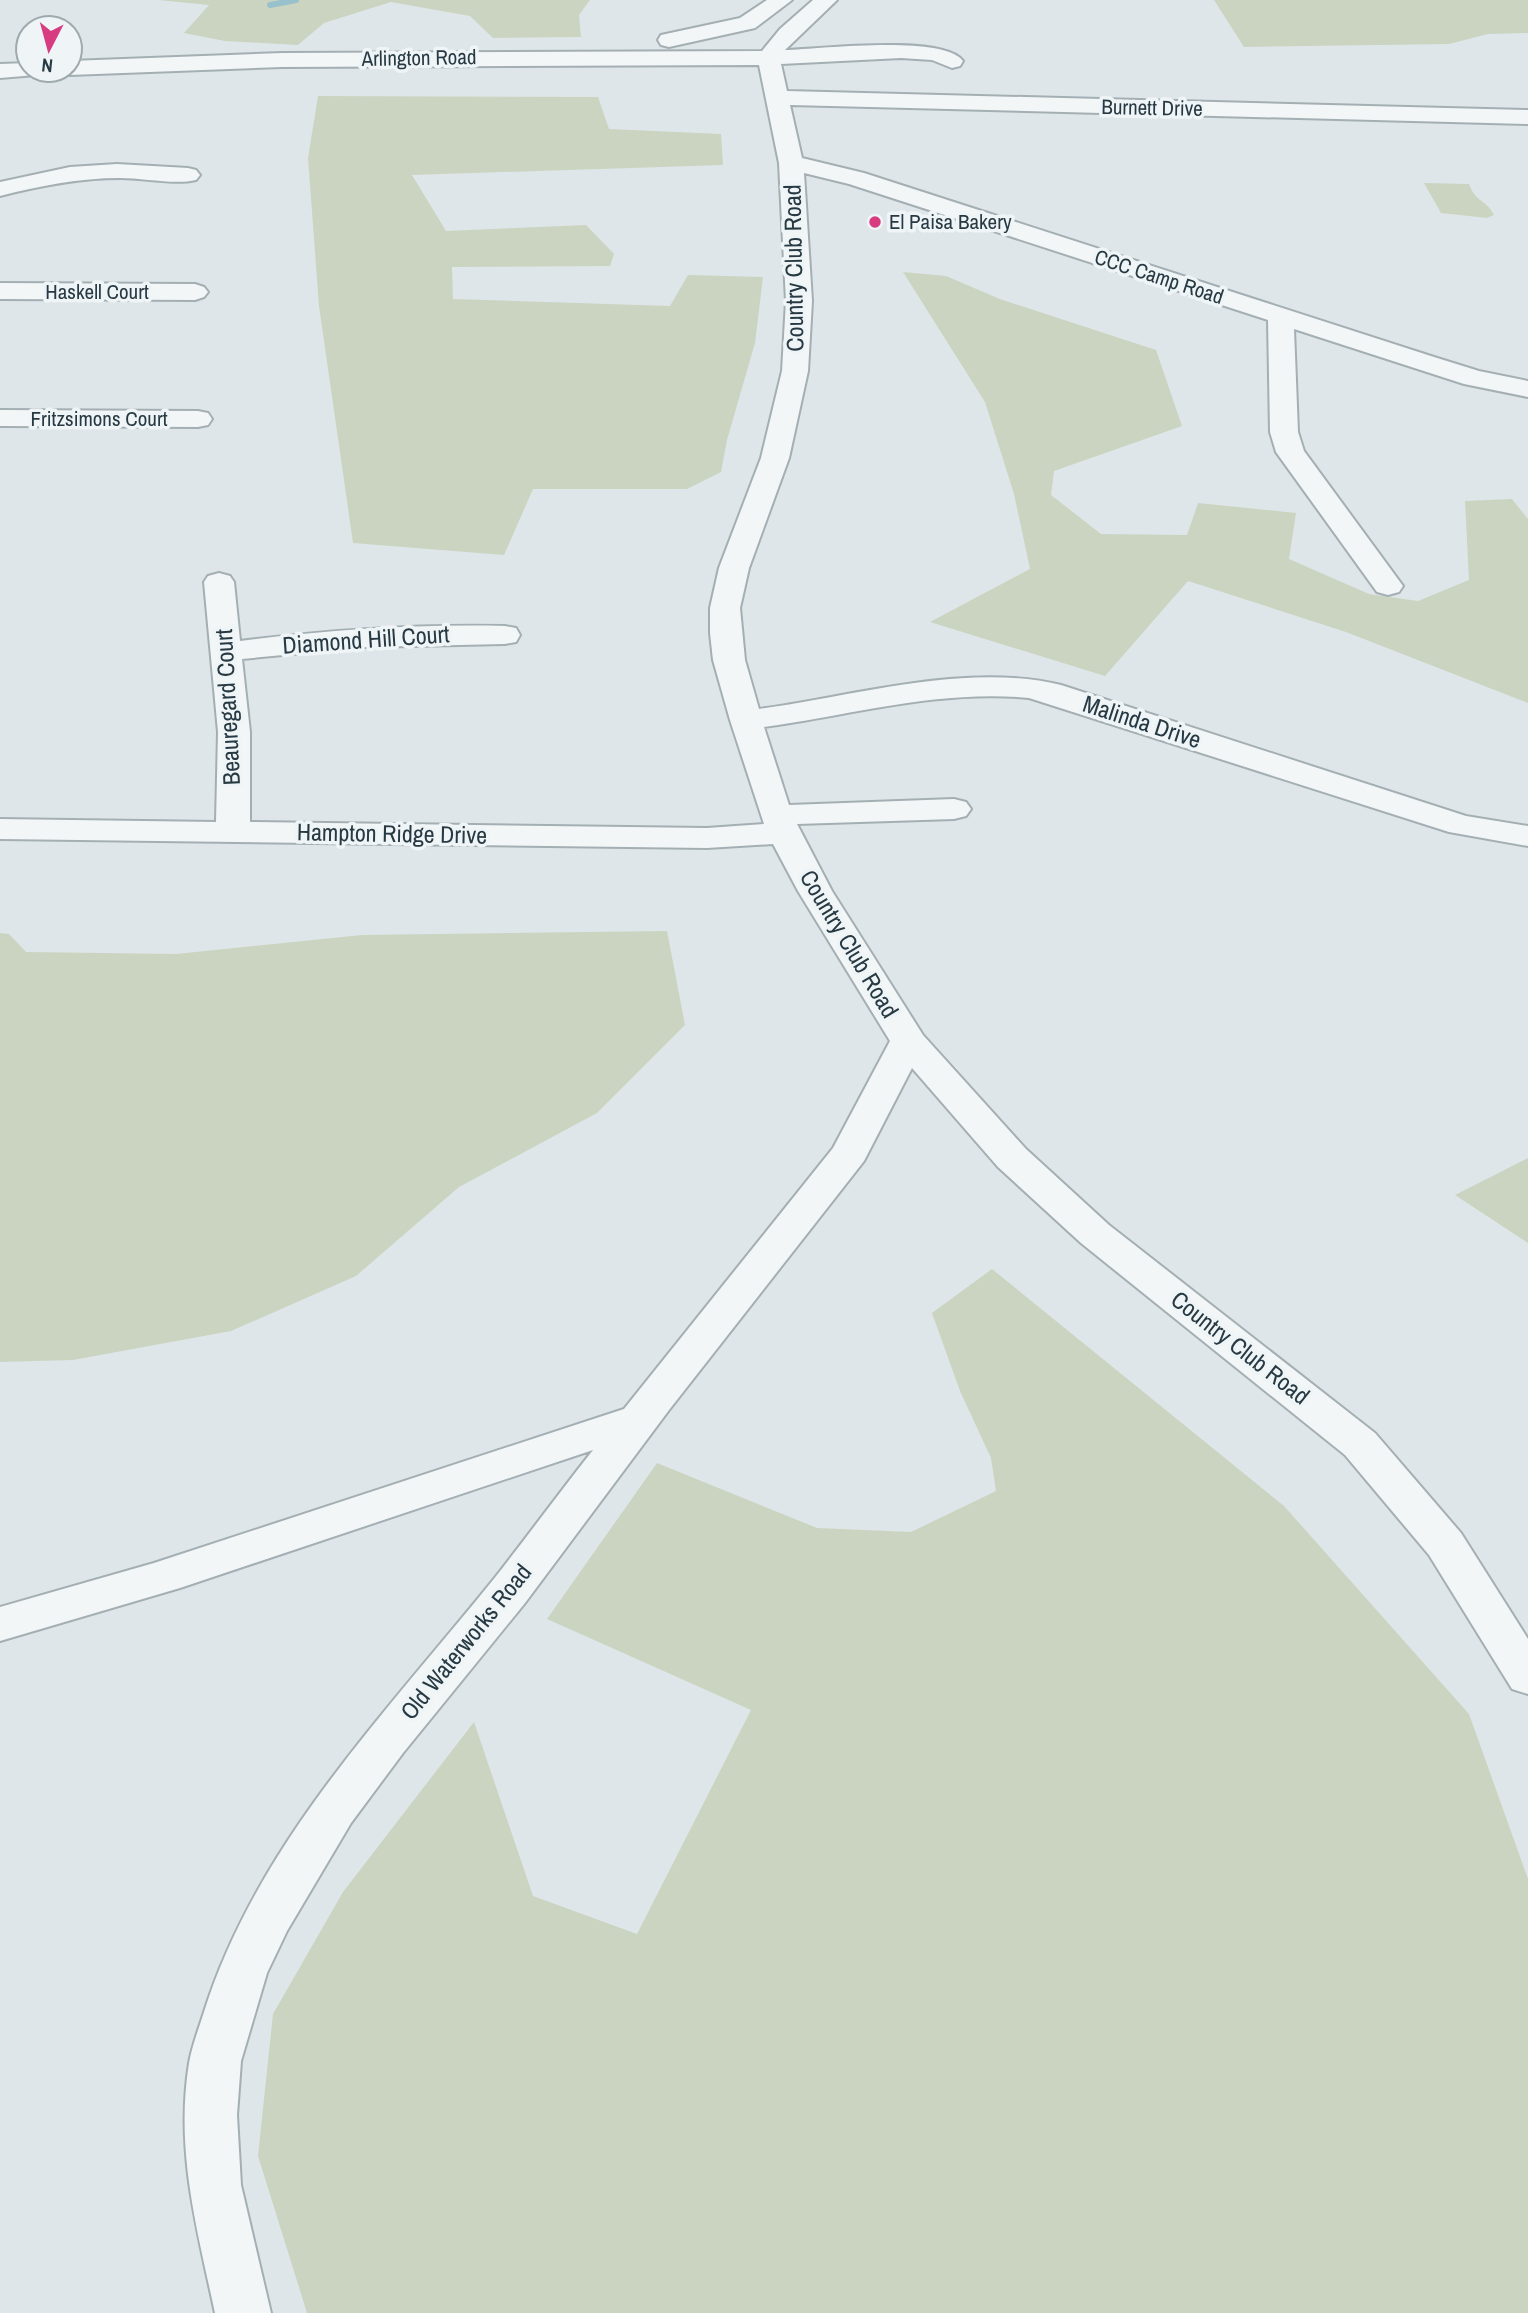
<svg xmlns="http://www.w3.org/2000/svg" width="1528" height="2313" viewBox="0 0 1528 2313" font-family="'Archivo Narrow',sans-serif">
  <rect width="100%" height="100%" fill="#dfe6e9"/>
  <g fill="#cbd4c0">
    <path d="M158 0H590L579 15 581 37 493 38 470 16 391 2 324 23 298 45 225 41 184 33 209 5Z"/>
    <path d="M1214 0H1528V33L1488 34 1449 44 1244 47Z"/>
    <path d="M318 96 598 97 609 129 721 134 723 165 412 175 446 231 586 225 614 254 610 266 452 267 453 299 670 306 688 275 763 277 755 343 727 440 721 472 687 489H533L504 555 353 543 319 306 308 158Z"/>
    <path d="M1424 183 1469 184C1476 203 1487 200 1494 215L1487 218 1441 213Z"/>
    <path d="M903 272 946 276 1000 299 1156 350 1182 426 1054 471 1051 495 1101 534 1187 535 1198 503 1296 513 1289 559 1369 594 1418 601 1469 580 1465 501 1512 499 1528 519V703L1346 632 1188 581 1105 676 930 622 1030 569 1014 494 985 402Z"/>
    <path d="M667 931 685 1025 597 1113 459 1187 356 1276 231 1331 73 1360 0 1362V933L9 934 26 952 176 954 362 935Z"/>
    <path d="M1528 1158V1243L1455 1195Z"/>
    <path d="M992 1269 1284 1506 1469 1714 1528 1879V2313H307L258 2156 273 2014 343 1892 474 1722 533 1896 637 1934 751 1710 547 1619 657 1463 817 1528 911 1532 996 1491 991 1458 960 1391 932 1313Z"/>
  </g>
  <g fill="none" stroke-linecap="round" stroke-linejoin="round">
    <path stroke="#98c1cc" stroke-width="6" d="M270 5 296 0"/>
    <defs>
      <g id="minor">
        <path d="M767 0H792L755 28 669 47 661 45 658 40 661 35 740 18Z"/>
        <path d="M813 0H837L785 50C819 49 944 34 963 61L960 66 952 68 932 60 901 58 781 64 787 91 1528 110V124L790 105 802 158 864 173 1434 357 1479 371 1528 381V397L1464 384 1294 329 1298 432 1304 451 1403 586 1399 592 1388 595 1377 592 1276 452 1270 432 1268 320 849 184 804 173 812 301 808 371 789 458 749 568 740 608 745 660 759 709C854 696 967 662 1061 685L1466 816 1528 826V846L1449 832 1029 698C941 689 851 715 764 727L789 805 954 799 966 802 971 809 966 816 954 819 797 824 832 891 923 1035 1026 1149 1109 1225 1375 1433 1461 1533 1528 1639V1694L1512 1689 1429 1555 1345 1455 1081 1243 998 1167 912 1068 864 1161 669 1410 525 1603 403 1753 351 1823 287 1931 267 1973 241 2061 237 2115 241 2185 271 2313H215C197 2229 175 2150 189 2063 192 2046 199 2028 204 2012 257 1844 385 1714 493 1580 527 1537 559 1493 593 1450L180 1588 0 1641V1607L154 1563 624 1409 833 1148 890 1041 798 891 773 844 707 848 0 839V819L216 822 218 732 204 582 208 576 219 573 230 576 234 582 240 641C328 630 416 624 505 626L516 628 520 635 516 642 505 644 366 647 242 659 250 732V822L707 828 764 824 730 720 713 660 710 633V608L719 568 761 458 782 371 786 301 779 163 759 65 282 67 70 75 60 70H70V61L282 53 762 51 780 29Z"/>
        <path d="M28 63V70H39L36 75 0 78V64Z"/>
        <path d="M117 164 188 168 196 170 200 175 196 180C175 185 143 178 120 178 79 178 39 186 0 196V182L70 167Z"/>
        <path d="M0 283 195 284 204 287 208 292 204 297 195 300 0 299Z"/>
        <path d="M0 410 198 411 208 413 212 419 208 425 198 427 0 426Z"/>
      </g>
    </defs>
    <use href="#minor" stroke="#a4afb4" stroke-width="4"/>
    <use href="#minor" fill="#f2f6f7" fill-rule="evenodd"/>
  </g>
  <circle fill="#d73c81" stroke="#eff5f7" stroke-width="2.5" cx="875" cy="222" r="7"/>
  <g text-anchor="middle" stroke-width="7" stroke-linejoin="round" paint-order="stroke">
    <g font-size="21" fill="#273942" stroke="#eff5f7">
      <text transform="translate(419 58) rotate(-1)" y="7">Arlington Road</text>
      <text transform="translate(1152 108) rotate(1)" y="7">Burnett Drive</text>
      <text transform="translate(1159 277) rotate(18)" y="7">CCC Camp Road</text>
      <text x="97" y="299">Haskell Court</text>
      <text x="99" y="426">Fritzsimons Court</text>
    </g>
    <g font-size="21" fill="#273942" stroke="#eff5f7" text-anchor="start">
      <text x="889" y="229">El Paisa Bakery</text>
    </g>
    <g font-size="24" fill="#273942" stroke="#eff5f7">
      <text transform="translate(794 268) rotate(-91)" y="8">Country Club Road</text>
      <text transform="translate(366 640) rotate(-4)" y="8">Diamond Hill Court</text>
      <text transform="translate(228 707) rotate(-93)" y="8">Beauregard Court</text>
      <text transform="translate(1142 722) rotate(18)" y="8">Malinda Drive</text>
      <text transform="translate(392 834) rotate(1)" y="8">Hampton Ridge Drive</text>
      <text transform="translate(849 944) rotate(59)" y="8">Country Club Road</text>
      <text transform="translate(1240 1348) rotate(38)" y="8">Country Club Road</text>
      <text transform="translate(466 1642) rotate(-51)" y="8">Old Waterworks Road</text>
    </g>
  </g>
  <g transform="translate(49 49) rotate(186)"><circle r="33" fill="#eff5f7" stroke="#9faaaf" stroke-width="2"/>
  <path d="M0-5L12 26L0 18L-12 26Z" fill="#d73c81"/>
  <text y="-10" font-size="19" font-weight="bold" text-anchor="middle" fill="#273942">N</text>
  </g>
</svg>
